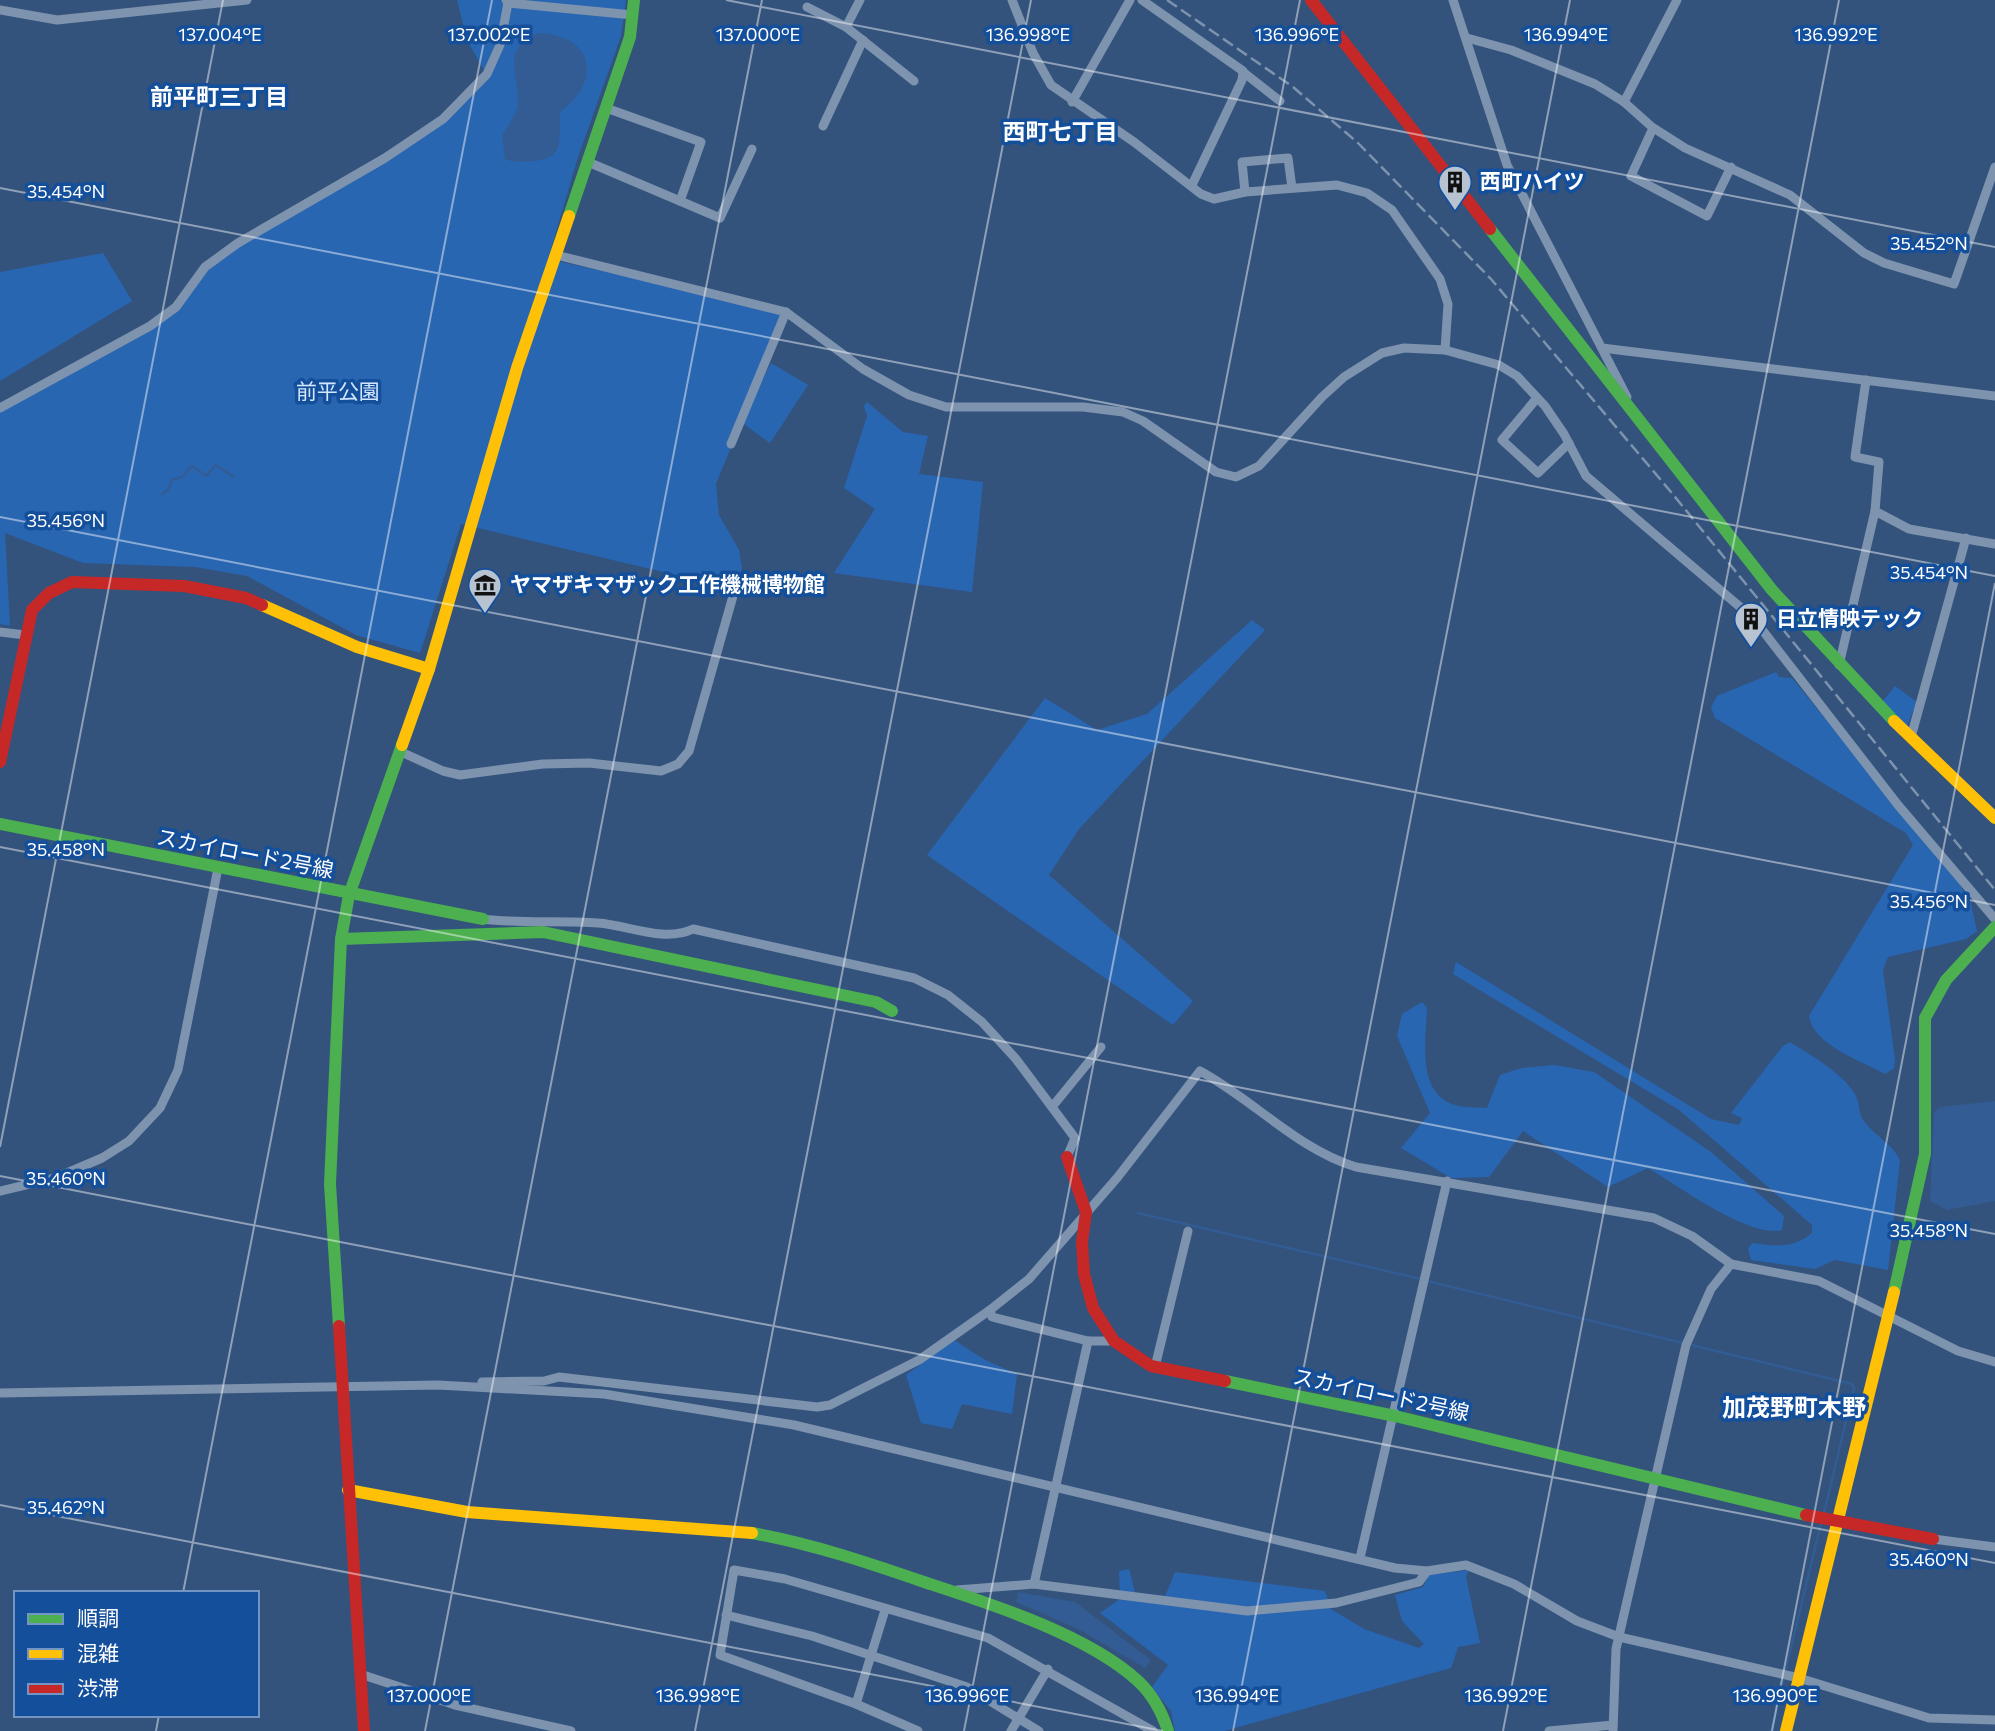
<svg xmlns="http://www.w3.org/2000/svg" width="1995" height="1731" viewBox="0 0 1995 1731" font-family="Commissioner,'Noto Sans JP',sans-serif">
  <rect width="100%" height="100%" fill="#33537d"/>
  <g fill="#2966b2">
    <path d="M457 0H499L508 3 510 0H626L621 36 578 157 548 259 786 312 716 484 719 515 739 550 742 568 735 589 461 524 420 653 356 635 247 576 195 567 83 563 5 533 10 626 0 624V410L176 307 205 267 443 119 486 74 467 40Z"/>
    <path d="M103 253 132 301 0 381V272Z"/>
    <path d="M771 363 808 385 770 443 741 422Z"/>
    <path d="M867 402 903 432 928 436 919 474 983 482 972 592 834 573 875 509 844 488 867 416 864 406Z"/>
    <path d="M1252 620 1265 630 1079 829 1049 875 1193 1001 1173 1025 927 855 1045 698 1097 730 1147 714Z"/>
    <path d="M1776 672 1779 677 1792 678 1959 883 1971 904 1977 931 1966 939 1888 957 1883 970 1895 1060 1894 1068 1885 1074C1862 1061 1813 1045 1809 1016L1913 845 1906 833 1715 718 1711 707 1717 696Z"/>
    <path d="M1895 686 1917 702 1907 726 1882 702Z"/>
    <path d="M1456 962 1711 1119 1739 1125 1742 1118 1731 1113 1783 1046 1790 1042C1812 1056 1840 1071 1855 1094 1860 1102 1858 1113 1863 1120 1874 1136 1891 1142 1900 1160L1888 1270 1835 1260 1815 1269 1751 1260 1748 1249 1752 1243C1775 1246 1793 1249 1812 1233V1225L1679 1110 1453 974Z"/>
    <path d="M1422 1002 1427 1008C1426 1040 1416 1093 1455 1105 1465 1108 1477 1107 1487 1108L1500 1075 1521 1068 1554 1065 1594 1072 1711 1152 1784 1216 1782 1230C1748 1238 1679 1186 1648 1168L1608 1187 1523 1131 1489 1177 1451 1178 1401 1148 1430 1113 1397 1036 1402 1014Z"/>
    <path d="M954 1340 985 1360 1017 1374 1012 1414 962 1404 952 1429 921 1423 906 1375Z"/>
    <path d="M1129 1569 1135 1593 1165 1596 1175 1572 1325 1591 1331 1609 1364 1629 1419 1648 1424 1644 1402 1621 1395 1595 1423 1587 1429 1575 1469 1570 1466 1577 1480 1643 1458 1647 1451 1668 1224 1731H1175L1171 1711 1152 1687 1168 1665 1100 1613 1120 1599 1119 1571Z"/>
  </g>
  <g fill="#325c93">
    <path d="M538 33C594 35 603 80 560 112 558 138 567 159 533 161 523 162 515 163 505 159L502 136C508 124 518 114 518 101 518 71 501 50 538 33Z"/>
    <path d="M1995 1101V1201L1947 1210 1930 1201 1934 1112 1940 1107Z"/>
    <path d="M1018 1592 1075 1602 1151 1660 1145 1668 1078 1629 1016 1602Z"/>
  </g>
  <g fill="none" stroke-linecap="round" stroke-linejoin="round">
    <g stroke="#325c93" stroke-width="2.5">
      <path d="M162 494 168 490 172 480 182 477 192 466 206 476 216 465 234 477"/>
      <path d="M1138 1213 1421 1279"/>
      <path d="M1427 1281 1852 1384 1854 1388 1824 1513"/>
      <path d="M1771 1731 1821 1523"/>
    </g>
    <g stroke="#7e93ae" stroke-width="9">
      <path d="M506 0 508 3 633 15"/>
      <path d="M1012 0 1033 53 1051 85 1134 142 1201 194 1214 199 1245 192 1337 185 1367 193 1392 210 1440 279 1448 304 1445 350"/>
      <path d="M1142 0 1243 71 1242 80 1192 185"/>
      <path d="M1453 0 1507 165 1627 397"/>
      <path d="M807 7 846 27 914 81"/>
      <path d="M0 10 57 20 247 0"/>
      <path d="M846 27 860 0"/>
      <path d="M1467 38 1511 50 1595 84 1624 102 1652 127 1685 148 1790 195 1864 253 1884 263 1954 284 1995 167"/>
      <path d="M1243 72 1280 101"/>
      <path d="M1072 102 1130 0"/>
      <path d="M1624 102 1677 0"/>
      <path d="M606 108 701 142 680 201"/>
      <path d="M823 126 863 40"/>
      <path d="M1653 128 1631 176 1707 216 1731 167"/>
      <path d="M588 162 720 218 752 149"/>
      <path d="M1245 192 1242 162 1288 158 1292 188"/>
      <path d="M556 255 786 312 863 369 909 395 946 407H1083L1123 412 1143 421 1216 472 1236 477 1259 466 1322 397 1344 377 1382 353 1404 348 1445 350 1499 365 1517 376 1545 406 1564 434 1586 476 1753 618 1898 805 1995 919"/>
      <path d="M1602 348 1995 396"/>
      <path d="M1537 398 1502 440 1538 473 1569 443"/>
      <path d="M0 408 150 326 176 307 205 267 238 243 385 158 443 119 487 74 500 45 508 3"/>
      <path d="M731 444 786 312"/>
      <path d="M1875 511 1909 529 1995 544"/>
      <path d="M0 632 25 635"/>
      <path d="M1839 665 1875 511 1879 462 1855 457 1866 380"/>
      <path d="M1911 737 1966 538"/>
      <path d="M399 751 443 771 460 775 543 764 589 763 661 771 678 764 689 751 735 589"/>
      <path d="M483 919C521 924 560 920 598 923 628 925 664 943 693 929L914 978 948 995 982 1022 1016 1059 1075 1138 1067 1157"/>
      <path d="M1052 1107 1101 1047"/>
      <path d="M0 1191 55 1178 102 1158 129 1141 160 1108 178 1070 218 868"/>
      <path d="M1114 1341H1088L992 1317 990 1310 1029 1279 1117 1178 1200 1071C1254 1100 1297 1149 1356 1167L1654 1218 1692 1236 1731 1264 1819 1281 1958 1351 1995 1362"/>
      <path d="M1155 1367 1188 1231"/>
      <path d="M482 1382 544 1381 559 1377 817 1407 830 1405 919 1360 990 1310"/>
      <path d="M0 1393 438 1385 604 1394 794 1425 1395 1568 1427 1571 1466 1565 1514 1584 1577 1621 1619 1637 1799 1678 1929 1718 1995 1720"/>
      <path d="M1933 1539 1995 1547"/>
      <path d="M1360 1558 1447 1181"/>
      <path d="M1034 1584 1088 1341"/>
      <path d="M957 1590 1034 1584 1247 1611 1336 1603 1419 1582 1427 1571"/>
      <path d="M726 1615 812 1636 967 1687 1039 1731"/>
      <path d="M360 1674 455 1705 571 1731"/>
      <path d="M856 1704 885 1610"/>
      <path d="M918 1731 856 1704 720 1655 734 1570 785 1579 988 1638 1153 1731"/>
      <path d="M1011 1731 1048 1669"/>
      <path d="M1549 1731 1613 1725"/>
      <path d="M1613 1731 1616 1649 1686 1345 1711 1289 1731 1264"/>
    </g>
    <g stroke="#4caf50" stroke-width="12">
      <path d="M569 216 630 37 634 0"/>
      <path d="M1490 229 1772 590 1894 721"/>
      <path d="M0 824 483 919"/>
      <path d="M341 939 543 932 876 1002 892 1011"/>
      <path d="M1894 1292 1925 1154V1018L1946 980 1995 927"/>
      <path d="M339 1326 330 1184 341 939 349 895 402 745"/>
      <path d="M1225 1381 1395 1416 1806 1515"/>
      <path d="M752 1533C813 1544 869 1563 927 1583 991 1604 1088 1635 1138 1681 1153 1695 1162 1712 1168 1731"/>
    </g>
    <g stroke="#ffc107" stroke-width="12">
      <path d="M262 605 357 647 429 669"/>
      <path d="M1894 721 1995 818"/>
      <path d="M402 745 429 669 517 368 569 216"/>
      <path d="M348 1490 467 1512 752 1533"/>
      <path d="M1786 1731 1894 1292"/>
    </g>
    <g stroke="#c62828" stroke-width="12">
      <path d="M1311 0 1490 229"/>
      <path d="M0 762 32 610 49 593 72 582 184 586 246 598 262 605"/>
      <path d="M1067 1157 1086 1212 1082 1242 1084 1274 1093 1308 1114 1341 1151 1366 1225 1381"/>
      <path d="M339 1326 364 1731"/>
      <path d="M1806 1515 1933 1539"/>
    </g>
    <path stroke="#7e93ad" stroke-width="2.5" stroke-dasharray="12 5" stroke-linecap="butt" d="M1167 0 1293 87 1358 143 1491 279 1671 492 1995 890"/>
  </g>
  <path fill="none" stroke="#fff" stroke-width="2" stroke-opacity="0.45" d="M726 0 1995 247M0 188 1995 576M0 517 1995 905M0 847 1995 1234M0 1147 223 0M0 1176 1995 1563M0 1505 1163 1731M183 1593 492 0M156 1731 159 1715M425 1731 762 0M695 1731 1031 0M964 1731 1300 0M1233 1731 1570 0M1503 1731 1839 0M1772 1731 1995 583"/>
  <defs>
    <symbol id="building-pin" viewBox="-11 -11 22 30"><path d="M0 17L-7.5 6A9.5 9.5 0 1 1 7.5 6Z" fill="#b8c3d2" stroke="#144f9c"/><path d="M-4-6H4V6H1V3H-1V6H-4ZM-2.5-4.3h1.7v1.8h-1.7ZM.8-4.3h1.7v1.8H.8ZM-2.5-1h1.7V.8h-1.7ZM.8-1h1.7V.8H.8Z" fill="#111"/></symbol>
    <symbol id="museum-pin" viewBox="-11 -11 22 30"><path d="M0 17L-7.5 6A9.5 9.5 0 1 1 7.5 6Z" fill="#b8c3d2" stroke="#144f9c"/><path d="M0-6L6-3V-2H-6V-3ZM-5-1h2V3h-2ZM-1-1h2V3h-2ZM3-1h2V3H3ZM-6 4H6V6H-6Z" fill="#111"/></symbol>
  </defs>
  <g fill-rule="evenodd">
    <use href="#building-pin" x="1436" y="163" width="38" height="52"/>
    <use href="#museum-pin" x="466" y="566" width="38" height="52"/>
    <use href="#building-pin" x="1732" y="600" width="38" height="52"/>
  </g>
  <g text-anchor="middle" stroke-width="7" stroke-linejoin="round" paint-order="stroke">
    <g font-size="21" font-weight="bold" fill="#fff" stroke="#144f9c" text-anchor="start">
      <text x="1480" y="189">西町ハイツ</text>
      <text x="510" y="592">ヤマザキマザック工作機械博物館</text>
      <text x="1776" y="626">日立情映テック</text>
    </g>
    <g font-size="21" fill="#d2e6fd" stroke="#144f9c">
      <text x="338" y="399">前平公園</text>
    </g>
    <g font-size="21" fill="#fff" stroke="#144f9c">
      <text transform="translate(245 854) rotate(11)" y="7">スカイロード2号線</text>
      <text transform="translate(1381 1395) rotate(12)" y="7">スカイロード2号線</text>
    </g>
    <g font-size="23" font-weight="bold" fill="#fff" stroke="#144f9c">
      <text x="219" y="105">前平町三丁目</text>
      <text x="1060" y="140">西町七丁目</text>
    </g>
    <g font-size="24" font-weight="bold" fill="#fff" stroke="#144f9c">
      <text x="1794" y="1416">加茂野町木野</text>
    </g>
  </g>
  <g font-size="18" text-anchor="middle" fill="#fff" stroke="#144f9c" stroke-width="7" stroke-linejoin="round" paint-order="stroke">
    <text x="220" y="41">137.004°E</text>
    <text x="489" y="41">137.002°E</text>
    <text x="758" y="41">137.000°E</text>
    <text x="1028" y="41">136.998°E</text>
    <text x="1297" y="41">136.996°E</text>
    <text x="1566" y="41">136.994°E</text>
    <text x="1836" y="41">136.992°E</text>
    <text x="66" y="198">35.454°N</text>
    <text x="1929" y="250">35.452°N</text>
    <text x="66" y="527">35.456°N</text>
    <text x="1929" y="579">35.454°N</text>
    <text x="66" y="856">35.458°N</text>
    <text x="1929" y="908">35.456°N</text>
    <text x="66" y="1185">35.460°N</text>
    <text x="1929" y="1237">35.458°N</text>
    <text x="66" y="1514">35.462°N</text>
    <text x="1929" y="1566">35.460°N</text>
    <text x="429" y="1702">137.000°E</text>
    <text x="698" y="1702">136.998°E</text>
    <text x="967" y="1702">136.996°E</text>
    <text x="1237" y="1702">136.994°E</text>
    <text x="1506" y="1702">136.992°E</text>
    <text x="1775" y="1702">136.990°E</text>
  </g>
  <rect x="14" y="1591" width="245" height="126" fill="#144f9c" stroke="#7295c4" stroke-width="2"/>
  <rect x="28" y="1614" width="35" height="10" fill="#4caf50" stroke="#7295c4" stroke-width="2"/>
  <text x="77" y="1626" font-size="21" fill="#ffffff">順調</text>
  <rect x="28" y="1649" width="35" height="10" fill="#ffc107" stroke="#7295c4" stroke-width="2"/>
  <text x="77" y="1661" font-size="21" fill="#ffffff">混雑</text>
  <rect x="28" y="1684" width="35" height="10" fill="#c62828" stroke="#7295c4" stroke-width="2"/>
  <text x="77" y="1696" font-size="21" fill="#ffffff">渋滞</text>
</svg>
